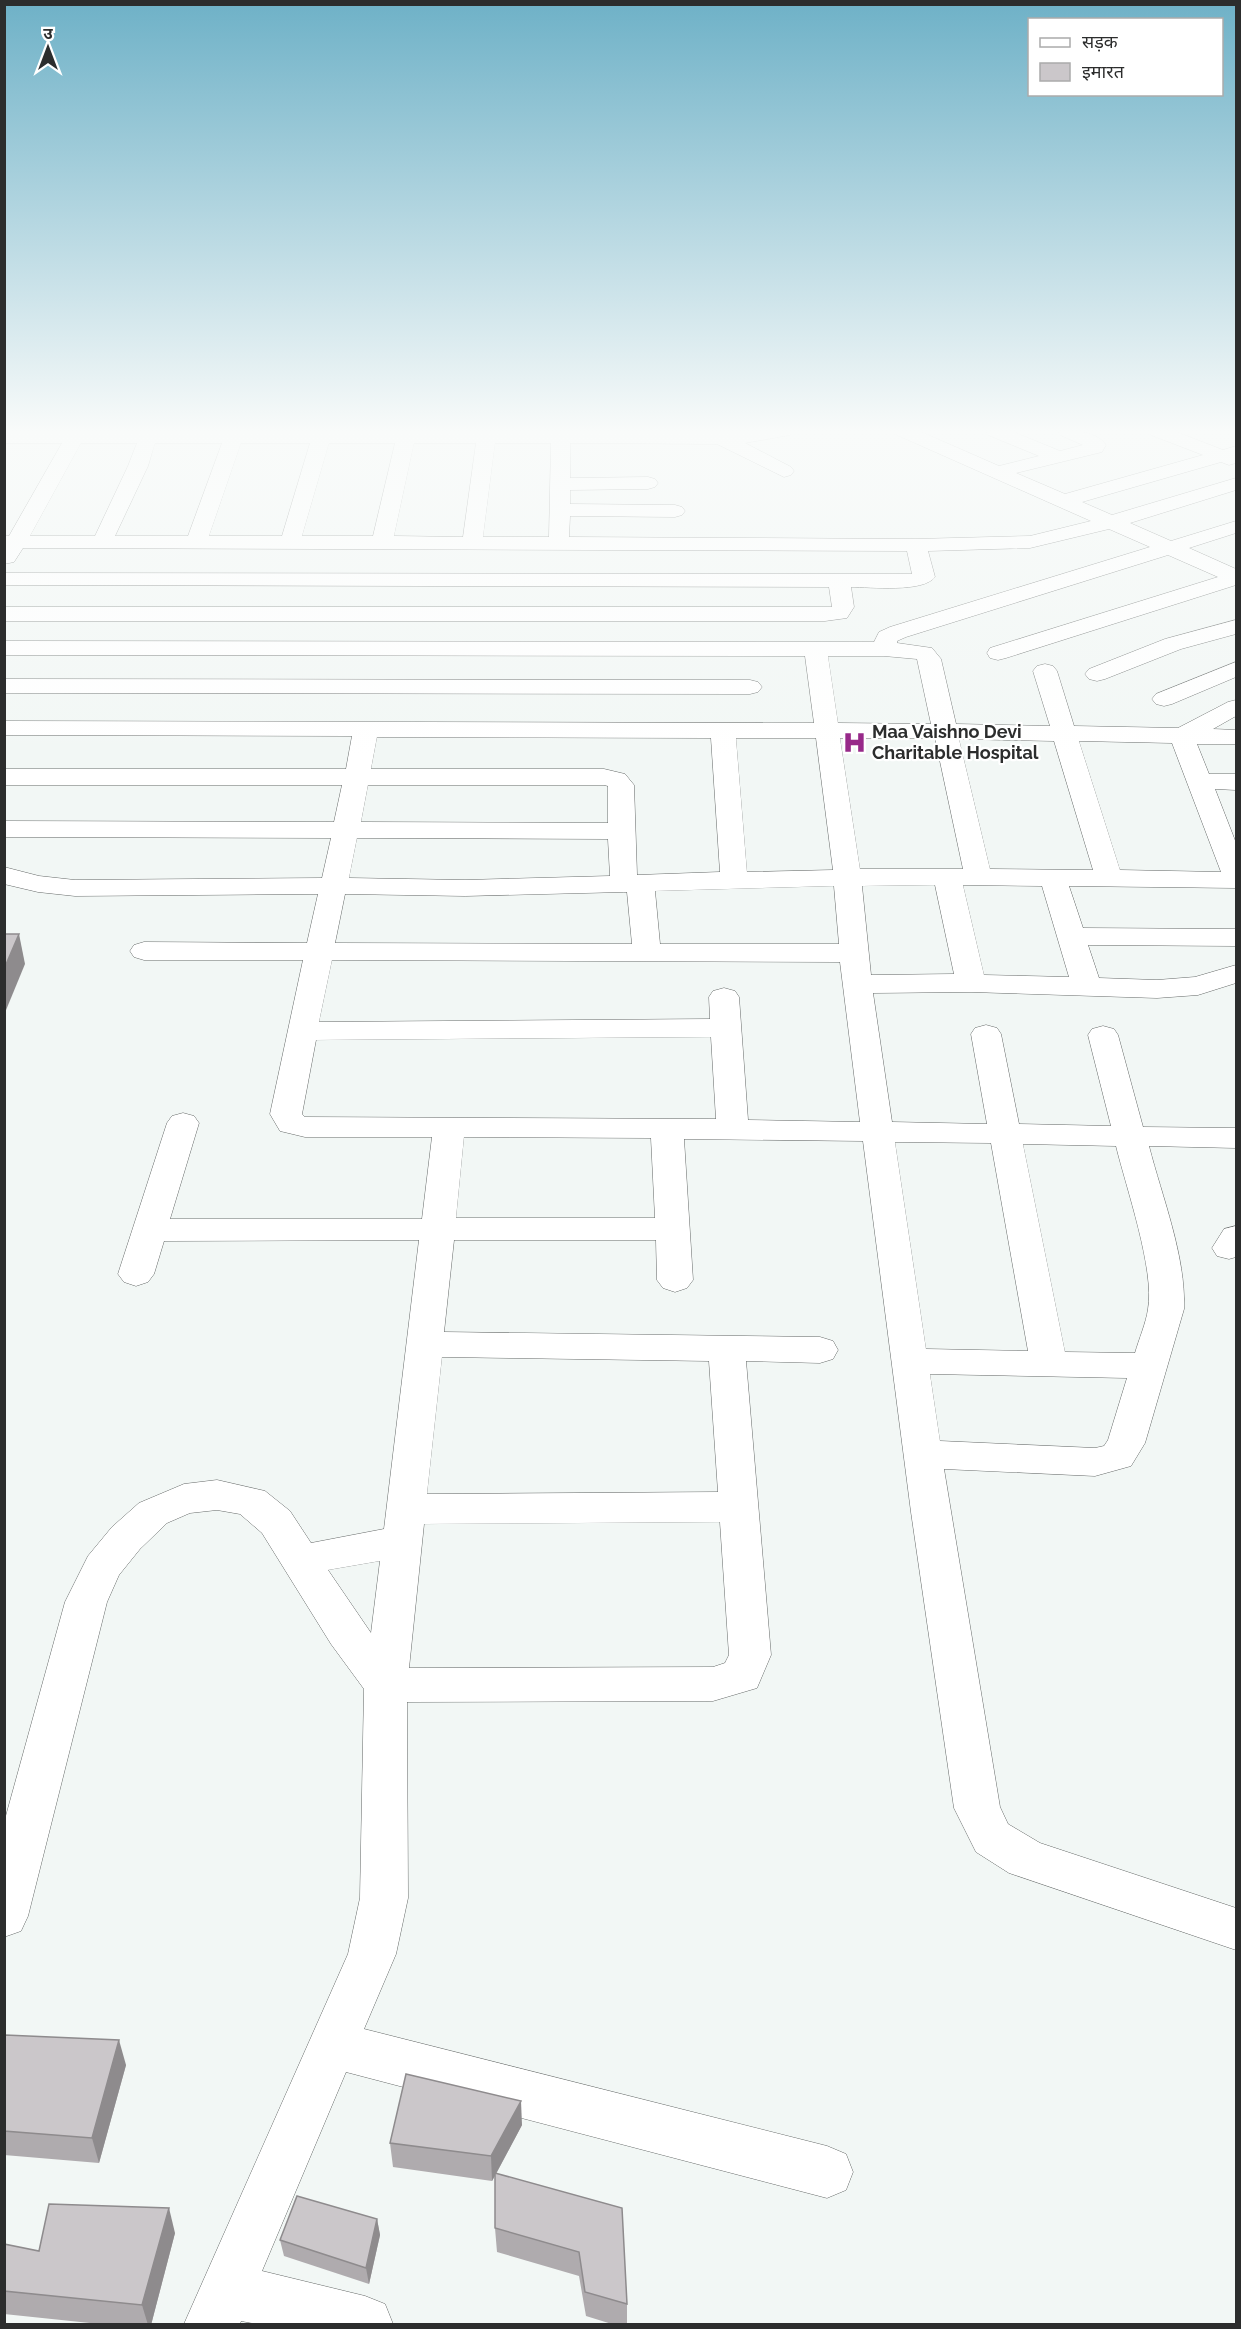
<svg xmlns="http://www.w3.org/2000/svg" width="1241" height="2329" viewBox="0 0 1241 2329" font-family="Raleway,'Noto Sans Devanagari',sans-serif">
  <rect width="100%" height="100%" fill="#f2f7f5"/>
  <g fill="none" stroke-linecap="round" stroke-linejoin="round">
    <defs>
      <g id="minor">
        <path d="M4 431H792L790 435 745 443 791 467 794 471 791 475 784 477 717 444 570 443V478L648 477 655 479 658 483 655 487 648 489 570 490V504L675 505 682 507 685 511 682 515 675 517 570 516 569 537 916 539 1030 536 1091 521 897 435 895 431H919L999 466 1039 456 988 435 986 431H1011L1060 451 1083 445 1060 435 1058 431C1074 431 1095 430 1106 445L1102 452 1016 473 1065 494 1203 455 1151 435 1149 431H1174L1223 450 1236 446V463L1229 465 1221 462 1082 502 1112 515 1236 478V490L1130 523 1171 541 1236 521V533L1189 548 1236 569V585L1006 658 998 660 990 658 987 653 990 648 1218 577 1168 555 906 637 897 641V643L932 648 941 659 956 724 1050 726 1033 671 1037 666 1045 664 1053 666 1057 671 1074 726 1178 728 1228 702 1236 700V716L1213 729 1236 730V744H1197L1209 774H1236V790L1215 789 1236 843V888L1069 886 1083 928 1236 929V946L1088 945 1099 978 1157 980 1195 977 1236 965V983L1198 995 1157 998 971 992 873 993 892 1122 987 1124 971 1034 975 1028 986 1025 997 1028 1001 1034 1019 1124 1111 1126 1088 1035 1092 1029 1103 1026 1114 1029 1118 1035 1143 1127 1236 1128V1148L1149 1146C1162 1197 1186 1256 1184 1309L1145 1443 1131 1466 1095 1476 944 1469 1000 1807 1008 1824 1040 1843 1236 1908V1950L1009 1873 976 1852 954 1808 911 1512 863 1141 684 1139 693 1280 687 1288 675 1292 663 1288 657 1280 656 1240H454L444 1332 820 1337 833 1341 838 1350 833 1359 820 1363 746 1361 771 1655 757 1688 713 1701 407 1702 408 1898 396 1954 364 2029 827 2146 846 2154 853 2172 846 2190 827 2198 346 2072 262 2271 365 2296 385 2304 393 2324H257L241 2321 240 2324H184L348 1954 360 1898 364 1689 331 1644 262 1533 240 1514 217 1510 190 1513 167 1523 140 1549 119 1575 107 1602 28 1916 21 1931 4 1937V1823L65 1602 88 1556 112 1527 139 1503 184 1484 217 1480 265 1491 290 1511 311 1543 384 1529 419 1240 164 1241 154 1274 148 1282 136 1286 124 1282 118 1274 167 1123 172 1116 183 1113 194 1116 199 1123 170 1219H422L432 1137H305L280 1131 270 1114 303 960H144L134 957 130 951 134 945 144 942 307 943 318 894 75 896 38 892 4 884V867L39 876 75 880 322 878 331 838 4 837V821L334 822 342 785H4V769H346L352 736 4 735V721L814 723 805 656 4 655V641L874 642 879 632 890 627 1150 547 1109 529 1030 548 928 551 935 577C923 593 870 587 851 587L854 607 847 618 825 621H4V607H832L829 587 4 585V573L912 574 907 551 23 548 14 562 4 564V536H9L62 443H4ZM81 443H137L128 466 95 536H30ZM155 443H222L188 536H115L148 466ZM241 443H310L282 536H209ZM329 443H395L373 536H302ZM414 443H476L463 537 394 536ZM495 443H551L549 537H483ZM828 656H884L917 659 931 724 838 723ZM377 737 711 738 720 872 637 875 634 785 625 774 604 769H371ZM736 738H816L833 870 747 872ZM840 738H935L963 869H860ZM959 739 1054 741 1093 870 990 869ZM1079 741 1172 743 1221 872 1120 870ZM368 785H604L608 786V823L361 822ZM357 838 608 839 610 876 465 880 349 878ZM935 885 954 974 871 975 862 886ZM963 885 1042 886 1069 977 984 975ZM834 886 839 944H660L655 891ZM624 892H627L632 944 335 943 345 894 465 896ZM332 960 840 962 860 1122 748 1120 739 997 735 991 724 988 713 991 709 997 710 1019 319 1022ZM711 1037 716 1119 305 1117 302 1114 316 1040ZM464 1137 651 1138 655 1218H456ZM895 1142 991 1143 1028 1351 926 1349ZM1023 1144 1116 1146C1126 1187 1155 1270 1148 1309 1146 1323 1139 1339 1135 1353L1065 1352ZM442 1357 709 1361 718 1492 427 1494ZM930 1374 1127 1378 1108 1440 1104 1446 1095 1448 940 1441ZM720 1522 729 1655 725 1663 713 1667 409 1668 424 1524ZM380 1561 371 1633 328 1570Z"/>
        <path d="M1236 620V634L1181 649 1105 679 1097 681 1089 679 1085 674 1089 669 1165 639Z"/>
        <path d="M1236 662V677L1172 704 1164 706 1156 704 1152 699 1156 694Z"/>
        <path d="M4 679 750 680 758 682 762 687 758 692 750 694 4 693Z"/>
        <path d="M1236 1226V1257L1229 1259 1217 1256 1212 1248 1224 1229Z"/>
      </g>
    </defs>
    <use href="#minor" stroke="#666a69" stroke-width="1"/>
    <use href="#minor" fill="#fff" fill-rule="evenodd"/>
  </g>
  <g fill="#afabae">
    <path d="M4 2036 126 2065 99 2163 4 2155Z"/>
    <path d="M522 2125 496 2174 622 2208 627 2304V2325H615L586 2316 579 2276 497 2252 495 2228V2176L492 2181 393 2167 390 2143Z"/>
    <path d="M377 2219 380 2235 369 2284 284 2256 280 2240Z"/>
    <path d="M175 2233 151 2325H109L4 2314V2244L39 2251Z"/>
  </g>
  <g fill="#8e8b8d">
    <path d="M19 934 25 964 4 1015V969Z"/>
    <path d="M119 2040 126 2065 99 2163 92 2138Z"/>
    <path d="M521 2101 522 2125 492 2181 491 2156Z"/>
    <path d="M169 2208 175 2233 151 2325H148L142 2305Z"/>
    <path d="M377 2219 380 2235 369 2284 366 2268Z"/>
  </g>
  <g fill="#cbc7ca" stroke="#8e8b8d" stroke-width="1.5">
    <path d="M4 934H19L4 969Z"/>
    <path d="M5 2035 119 2040 92 2138 4 2131Z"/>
    <path d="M406 2074 521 2101 491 2156 390 2143Z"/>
    <path d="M495 2173 622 2208 627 2304 585 2292 579 2252 495 2228Z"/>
    <path d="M297 2196 377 2219 366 2268 280 2240Z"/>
    <path d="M49 2204 169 2208 142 2305 4 2291V2244L39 2251Z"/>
  </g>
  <linearGradient id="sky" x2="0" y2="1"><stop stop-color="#6eb1c7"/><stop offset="0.57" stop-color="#f9fbfa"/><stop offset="1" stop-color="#f9fbfa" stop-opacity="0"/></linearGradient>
  <rect width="1241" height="757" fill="url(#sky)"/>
  <defs>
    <symbol id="hospital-bare" viewBox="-9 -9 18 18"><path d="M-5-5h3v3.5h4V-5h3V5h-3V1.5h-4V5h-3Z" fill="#972989" stroke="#fff" stroke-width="2.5" paint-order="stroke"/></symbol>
  </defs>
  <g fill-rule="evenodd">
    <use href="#hospital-bare" x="838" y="726" width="33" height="33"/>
  </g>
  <g text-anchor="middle" stroke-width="4.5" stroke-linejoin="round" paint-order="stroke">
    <g font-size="18" font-weight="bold" fill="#2c2d2d" stroke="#fff" text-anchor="start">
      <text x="872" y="738">Maa Vaishno Devi<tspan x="872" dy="21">Charitable Hospital</tspan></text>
    </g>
  </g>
  <rect width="1241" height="2329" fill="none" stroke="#2c2d2d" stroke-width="12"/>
  <rect x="1028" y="18" width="195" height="78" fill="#ffffff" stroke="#ababab" stroke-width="1.5"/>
  <rect x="1040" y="38" width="30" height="9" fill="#ffffff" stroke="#ababab" stroke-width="1.5"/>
  <text x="1082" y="48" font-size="18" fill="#2c2d2d">सड़क</text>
  <rect x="1040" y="63" width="30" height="18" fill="#cbc7ca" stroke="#ababab" stroke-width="1.5"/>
  <text x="1082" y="78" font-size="18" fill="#2c2d2d">इमारत</text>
  <g transform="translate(48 48)" stroke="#ffffff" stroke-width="4.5" paint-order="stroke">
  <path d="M0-4.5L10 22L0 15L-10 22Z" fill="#2c2d2d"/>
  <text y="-9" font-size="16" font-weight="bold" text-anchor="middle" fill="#2c2d2d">उ</text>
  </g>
</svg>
